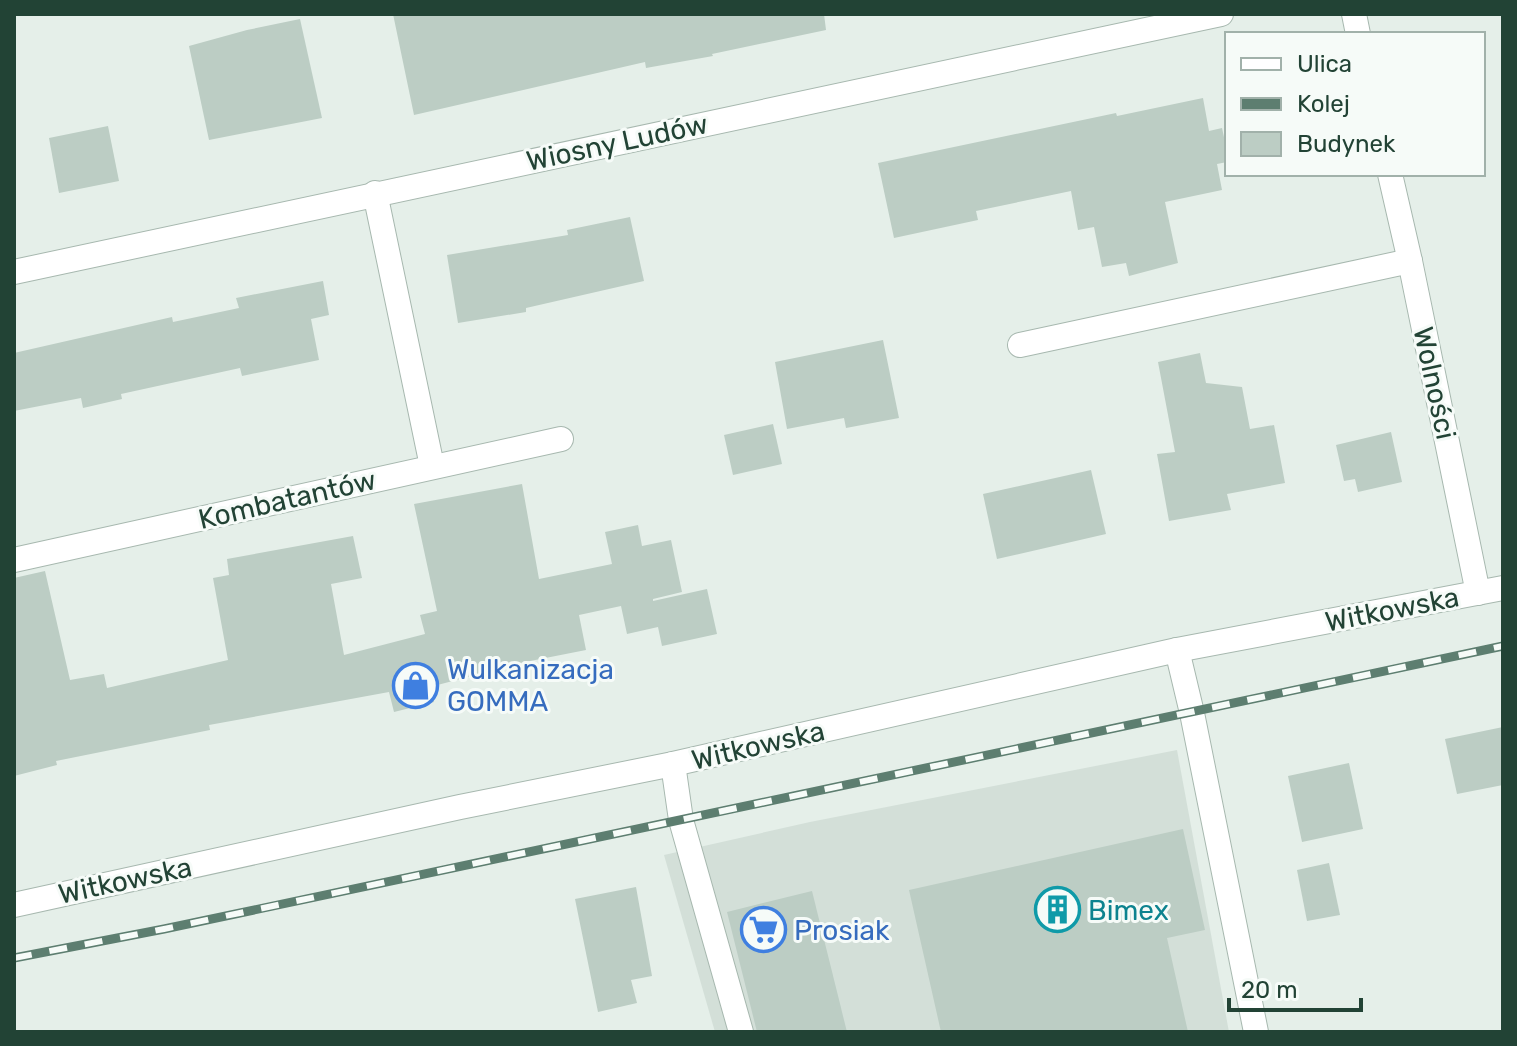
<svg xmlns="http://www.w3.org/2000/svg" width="1517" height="1046" viewBox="0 0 1517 1046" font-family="Rubik,sans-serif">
  <rect width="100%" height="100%" fill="#e5efe9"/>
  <path fill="#d3dfd8" d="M1177 750 1229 1032H715L664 855 810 822Z"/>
  <g fill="#bccdc4">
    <path d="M393 14H824L826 30 712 54 713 56 646 68 645 62 414 115Z"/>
    <path d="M300 19 322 118 209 140 189 46 247 30Z"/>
    <path d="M1203 98 1209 131 1222 128 1227 151V162L1217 164 1222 190 1165 202 1178 263 1129 276 1126 263 1102 267 1094 227 1078 230 1071 191 976 211 978 220 894 238 878 163 1116 113 1117 116Z"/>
    <path d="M108 126 119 181 59 193 49 138Z"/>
    <path d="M630 217 644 281 526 308V312L458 323 447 255 568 235 567 230Z"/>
    <path d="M323 281 329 315 311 319 319 360 242 376 240 368 121 394 122 399 83 408 81 398 14 411V353L172 317 173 322 239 308 236 298Z"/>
    <path d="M883 340 899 418 846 428 844 418 787 429 775 362Z"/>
    <path d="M1200 353 1206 383 1242 387 1250 429 1274 425 1285 483 1227 494 1231 510 1169 521 1157 454 1175 452 1158 362Z"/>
    <path d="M773 424 782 464 733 475 724 435Z"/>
    <path d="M1391 432 1402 482 1358 492 1355 479 1344 481 1336 445Z"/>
    <path d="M1091 470 1106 534 997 559 983 494Z"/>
    <path d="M522 484 539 579 612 564 605 532 638 525 642 546 671 540 682 592 653 599V601L707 589 717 634 662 646 658 627 627 634 621 606 579 615 586 650 520 663 430 687 434 702 394 712 389 692 209 725 210 730 56 761 57 765 14 776V578L45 571 70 680 104 674 107 688 228 660 213 578 229 575 227 559 353 536 362 578 331 584 344 655 425 634 420 615 437 611 414 504Z"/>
    <path d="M1503 727V785L1457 794 1445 739Z"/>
    <path d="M1349 763 1363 829 1302 842 1288 776Z"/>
    <path d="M1183 829 1205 930 1167 938 1188 1032H941L909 890Z"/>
    <path d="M1329 863 1340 915 1307 921 1297 870Z"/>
    <path d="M636 887 652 976 631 980 637 1003 598 1012 575 899Z"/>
    <path d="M812 891 847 1032H757L727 912Z"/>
  </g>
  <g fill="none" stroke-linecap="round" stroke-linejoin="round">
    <defs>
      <g id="service">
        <path d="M1020 345 1410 261"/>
        <path d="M1177 650 1192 713 1256 1032"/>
        <path d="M673 764 681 820 741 1032"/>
      </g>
      <g id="minor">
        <path d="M375 193 432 466"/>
        <path d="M14 272 1221 14"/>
        <path d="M14 560 561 439"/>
      </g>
      <g id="tertiary">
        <path d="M1354 14 1358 34"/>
        <path d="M1390 174 1410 261 1478 593"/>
        <path d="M14 905 460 807 673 764 1177 650 1503 588"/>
      </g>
    </defs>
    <use href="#service" stroke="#a7b8af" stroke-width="26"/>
    <use href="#minor" stroke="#a7b8af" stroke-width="26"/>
    <use href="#tertiary" stroke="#a7b8af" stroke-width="26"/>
    <use href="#service" stroke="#fff" stroke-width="24"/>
    <use href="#minor" stroke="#fff" stroke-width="24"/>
    <use href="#tertiary" stroke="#fff" stroke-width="24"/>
    <defs>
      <path id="rail" d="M14 958 164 929 1503 646"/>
    </defs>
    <use href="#rail" stroke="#5d7e70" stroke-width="9"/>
    <use href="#rail" stroke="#f6fbf8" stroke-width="6" stroke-dasharray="18" stroke-linecap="butt"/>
  </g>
  <defs>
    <symbol id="shop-ring" viewBox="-11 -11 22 22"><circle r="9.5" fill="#f6fbf8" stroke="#3f7fe0" stroke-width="1.5"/><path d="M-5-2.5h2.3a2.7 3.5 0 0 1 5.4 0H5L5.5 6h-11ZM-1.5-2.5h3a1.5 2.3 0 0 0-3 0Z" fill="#3f7fe0"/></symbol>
    <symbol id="building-ring" viewBox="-11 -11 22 22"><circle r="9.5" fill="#f6fbf8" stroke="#0f9aa8" stroke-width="1.5"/><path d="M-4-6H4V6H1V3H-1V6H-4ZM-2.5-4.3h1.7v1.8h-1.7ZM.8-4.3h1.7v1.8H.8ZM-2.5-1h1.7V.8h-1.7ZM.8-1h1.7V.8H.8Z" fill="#0f9aa8"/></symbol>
    <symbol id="supermarket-ring" viewBox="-11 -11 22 22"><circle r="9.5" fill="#f6fbf8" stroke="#3f7fe0" stroke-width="1.5"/><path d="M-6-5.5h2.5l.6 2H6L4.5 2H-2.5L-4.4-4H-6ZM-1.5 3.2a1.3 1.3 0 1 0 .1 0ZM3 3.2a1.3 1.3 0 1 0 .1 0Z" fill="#3f7fe0"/></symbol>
  </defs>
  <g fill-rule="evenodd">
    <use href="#shop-ring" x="390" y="660" width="51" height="51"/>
    <use href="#building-ring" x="1032" y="884" width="51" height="51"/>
    <use href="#supermarket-ring" x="738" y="904" width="51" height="51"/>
  </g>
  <g text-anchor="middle" stroke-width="6" stroke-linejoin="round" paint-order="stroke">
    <g font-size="28" fill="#224335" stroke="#f6fbf8">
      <text transform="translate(617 142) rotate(-12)" y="10">Wiosny Ludów</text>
      <text transform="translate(1435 383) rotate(78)" y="10">Wolności</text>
      <text transform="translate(287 499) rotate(-13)" y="10">Kombatantów</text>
      <text transform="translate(1392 609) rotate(-11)" y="10">Witkowska</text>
      <text transform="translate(758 745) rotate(-13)" y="10">Witkowska</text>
      <text transform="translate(125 880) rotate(-12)" y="10">Witkowska</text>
    </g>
    <g font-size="28" fill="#366cbe" stroke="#f6fbf8" text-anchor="start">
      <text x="447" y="679">Wulkanizacja<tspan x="447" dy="32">GOMMA</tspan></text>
      <text x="794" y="940">Prosiak</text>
    </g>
    <g font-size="28" fill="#0d838f" stroke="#f6fbf8" text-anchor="start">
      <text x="1088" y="920">Bimex</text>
    </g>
  </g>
  <rect width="1517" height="1046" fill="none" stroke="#224335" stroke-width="32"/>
  <rect x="1225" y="32" width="260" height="144" fill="#f6fbf8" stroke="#a1b1aa" stroke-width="2"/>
  <rect x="1241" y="58" width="40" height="12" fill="#ffffff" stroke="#a1b1aa" stroke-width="2"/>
  <text x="1297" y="72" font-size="24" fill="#224335">Ulica</text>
  <rect x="1241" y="98" width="40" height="12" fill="#5d7e70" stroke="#a1b1aa" stroke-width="2"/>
  <text x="1297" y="112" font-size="24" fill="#224335">Kolej</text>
  <rect x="1241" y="132" width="40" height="24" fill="#bccdc4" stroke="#a1b1aa" stroke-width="2"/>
  <text x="1297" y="152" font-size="24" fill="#224335">Budynek</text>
  <path d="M1229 998v12h132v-12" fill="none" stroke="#224335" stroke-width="4"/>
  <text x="1241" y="998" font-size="24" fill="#224335" stroke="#f6fbf8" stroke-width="6" paint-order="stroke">20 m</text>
</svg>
